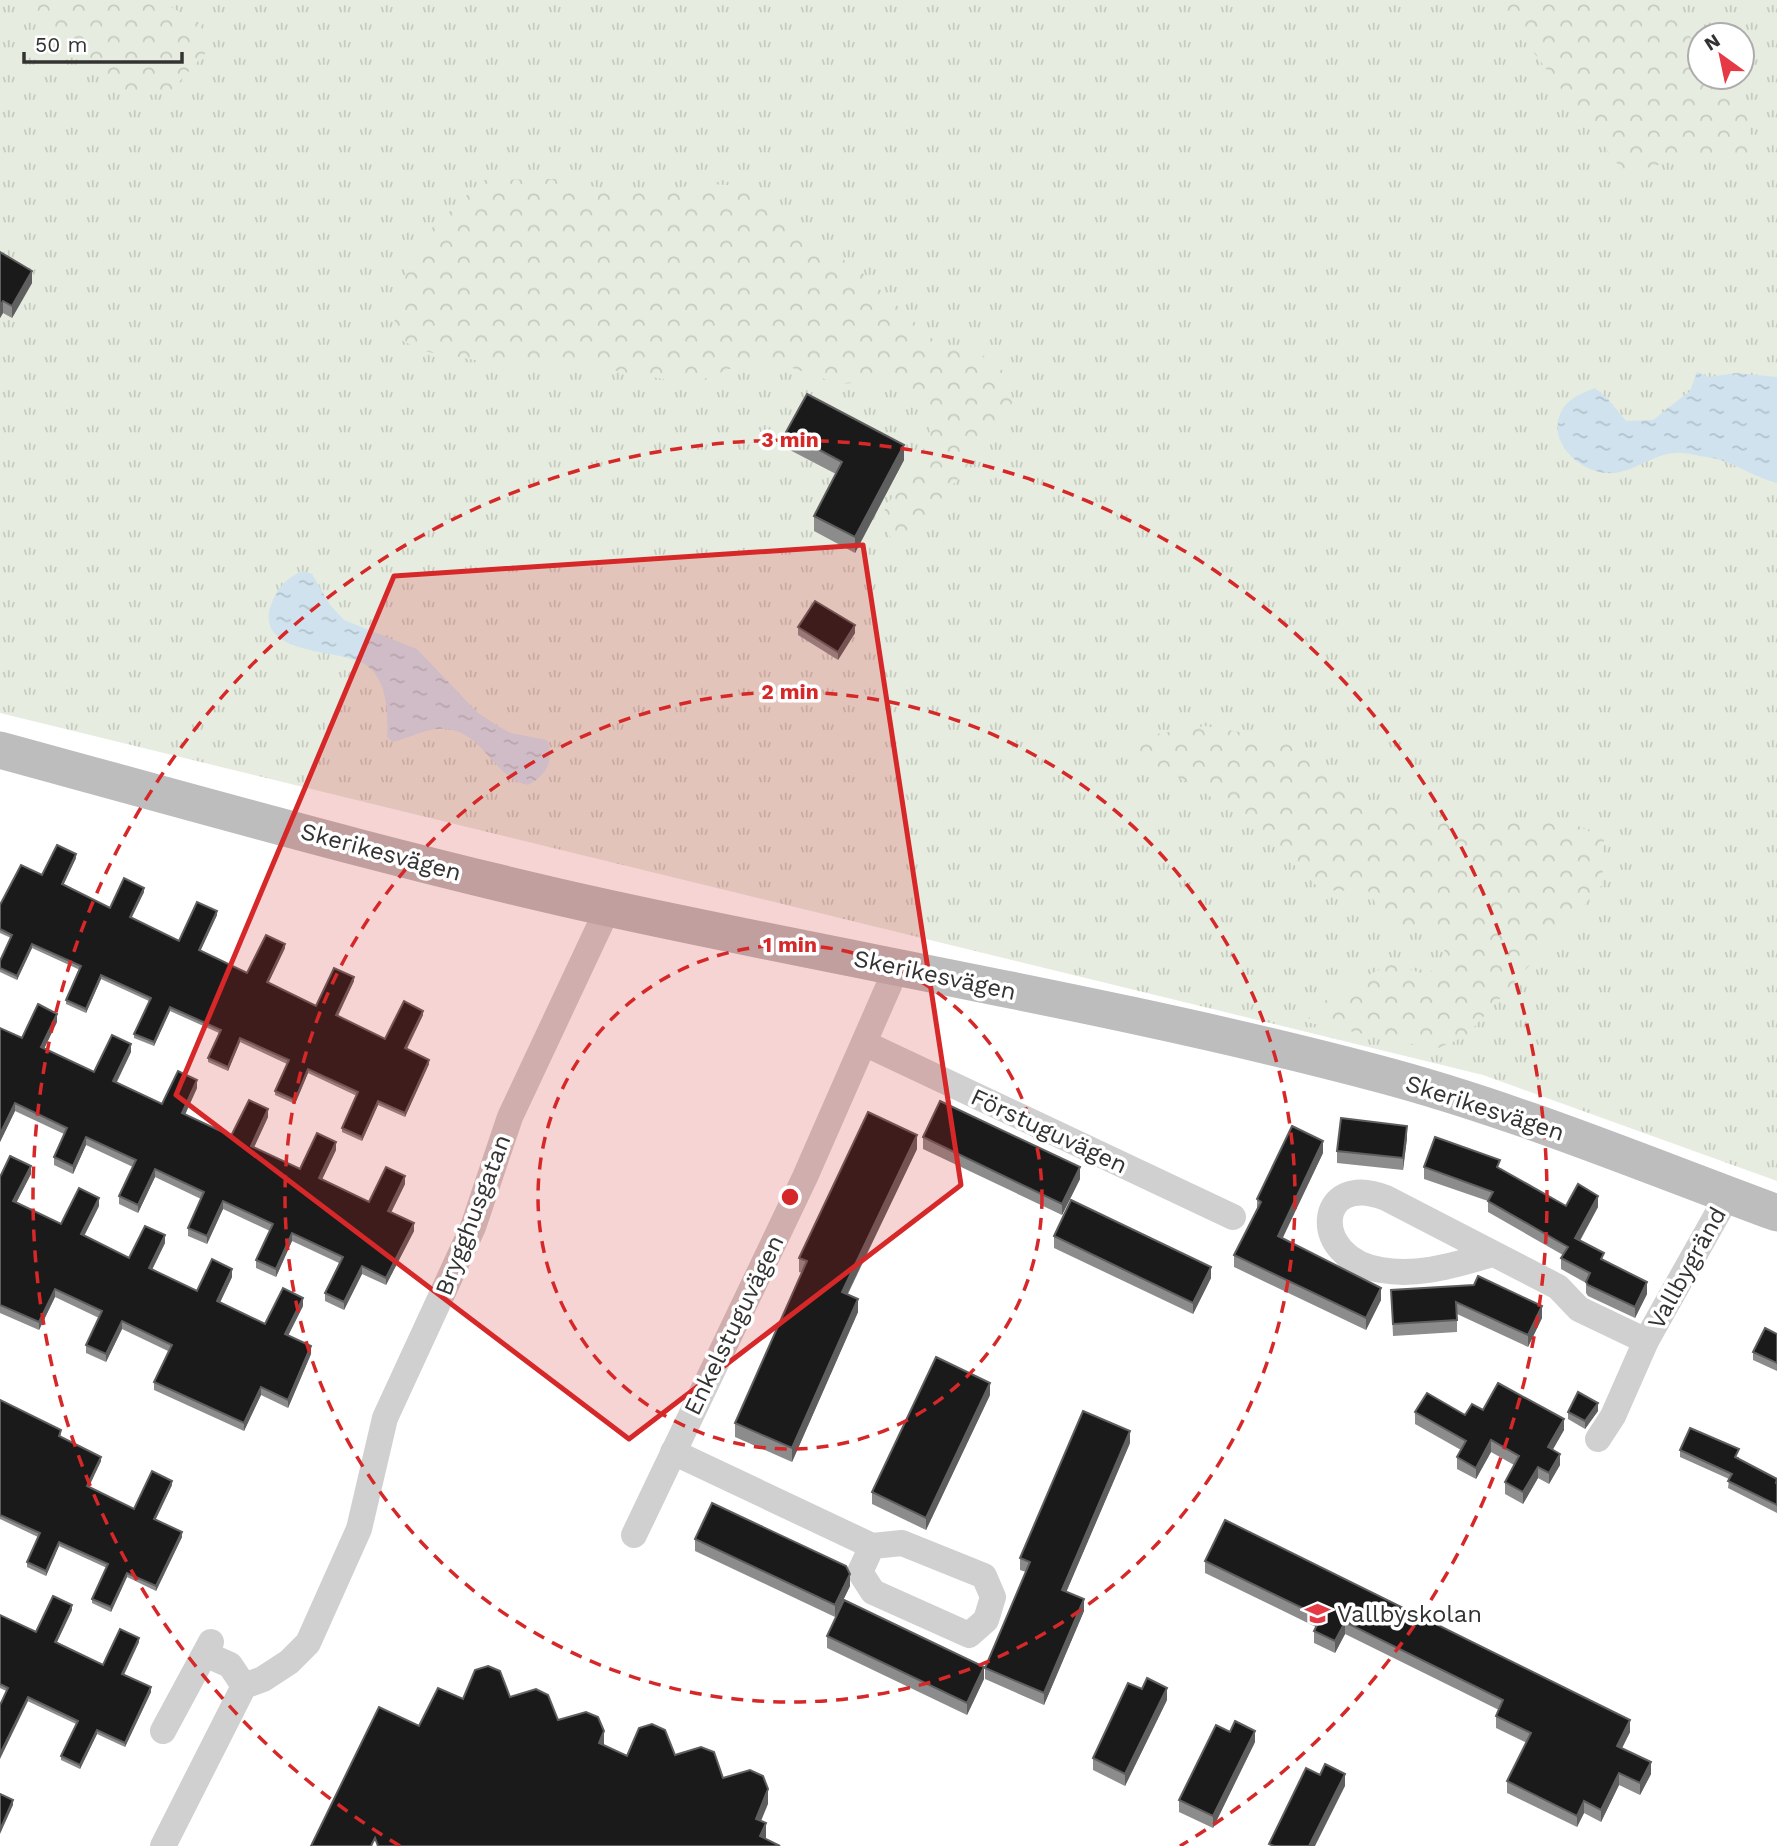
<svg xmlns="http://www.w3.org/2000/svg" width="1777" height="1846" viewBox="0 0 1777 1846" font-family="'Work Sans',sans-serif">
  <defs>
    <pattern id="grass-tufts" width="24" height="20" patternUnits="userSpaceOnUse" patternTransform="scale(1.75)"><rect width="24" height="20" fill="#e6ecdf"/><path d="M3 7l-1-3M5 7V3M7 7l1-3M15 17l-1-3M17 17v-4M19 17l1-3" fill="none" stroke="#c6cbc0"/></pattern>
    <pattern id="forest-crowns" width="20" height="18" patternUnits="userSpaceOnUse" patternTransform="scale(1.75)"><rect width="20" height="18" fill="#e6ecdf"/><path d="M2 6a3 3 0 1 1 6 0M12 15a3 3 0 1 1 6 0" fill="none" stroke="#c6cbc0"/></pattern>
    <pattern id="water-ripples" width="26" height="14" patternUnits="userSpaceOnUse" patternTransform="scale(1.75)"><rect width="26" height="14" fill="#cfe2ee"/><path d="M2 4q2-2 4 0t4 0M15 11q2-2 4 0t4 0" fill="none" stroke="#b2c2cd"/></pattern>
  </defs>
  <rect width="100%" height="100%" fill="#fff"/>
  <path fill="url(#grass-tufts)" fill-rule="evenodd" d="M0 0H1777V1181L1483 1075 0 713ZM1700 35H1742V77H1700Z"/>
  <g fill="url(#forest-crowns)">
    <path d="M28 0H158L198 22 212 46 168 94 127 95 55 41Z"/>
    <path d="M1487 0H1656L1700 47V77H1720L1747 117 1755 157 1698 154 1625 174 1529 46Z"/>
    <path d="M555 179 625 193 710 184 759 187 814 242 857 268 940 346 980 353 1007 374 1013 401 998 431 929 513 908 544 892 539 880 521 886 507 931 437 925 413 894 380 839 384 778 363 729 369 692 384 588 366 505 365 428 352 391 336 407 268 431 229 483 180Z"/>
    <path d="M1205 726 1284 740 1352 798 1460 823 1569 821 1604 839 1602 885 1466 1036 1436 1049 1306 1022C1327 991 1360 979 1392 964L1421 973 1440 969 1445 948 1431 932 1390 927 1367 889 1337 891 1318 887 1245 819 1194 786 1140 757 1134 743 1150 735Z"/>
  </g>
  <g fill="url(#water-ripples)">
    <path d="M1697 372 1709 377 1736 373 1777 377V483C1753 477 1731 460 1707 457 1697 456 1685 452 1675 453 1654 454 1635 471 1614 473 1584 476 1546 444 1561 412 1567 399 1582 393 1595 388L1608 399 1626 421 1653 420 1690 391Z"/>
    <path d="M303 571 312 574 330 605 344 620 417 649 478 713 498 726 511 733 547 740C555 760 547 775 528 785 492 777 485 733 446 729 427 727 410 738 393 742L387 737C388 712 388 678 363 663 337 649 254 655 271 605 277 588 286 578 303 571Z"/>
  </g>
  <g fill="none" stroke-linecap="round" stroke-linejoin="round">
    <g stroke="#d0d0d0" stroke-width="26">
      <path d="M866 1044 1233 1217"/>
      <path d="M1493 1254C1456 1264 1420 1277 1381 1270 1308 1258 1316 1170 1386 1198L1558 1287 1579 1309 1646 1341 1728 1195"/>
      <path d="M1598 1439 1613 1416 1646 1341"/>
      <path d="M673 1452 872 1546 902 1543 984 1576 993 1597 986 1620 969 1635 873 1592 860 1572 872 1546"/>
      <path d="M634 1535 805 1177 897 967"/>
      <path d="M205 1654 230 1665 244 1686"/>
      <path d="M163 1731 211 1642"/>
      <path d="M163 1846 244 1686 263 1679 289 1662 308 1643 359 1529 385 1418 473 1227 510 1117 608 908"/>
    </g>
    <path stroke="#bdbdbd" stroke-width="37" d="M0 750C202 805 404 863 608 908 864 964 1123 1006 1376 1073 1513 1109 1644 1164 1777 1213"/>
  </g>
  <g fill="#8c8c8c">
    <path d="M0 252 32 283 12 318 3 313 0 318Z"/>
    <path d="M786 432 904 460 855 553 814 531V516L836 474 786 448Z"/>
    <path d="M798 627 855 633 838 660 798 635Z"/>
    <path d="M76 858 63 885 110 908 144 892 131 918 179 941 217 915 200 951 247 973 285 948 268 983 316 1006 354 981 338 1016 385 1039 423 1015 407 1049 429 1064 405 1117 378 1105 362 1141 342 1132V1128L357 1096 308 1073 295 1104 275 1095V1091L287 1064 240 1042 228 1071 208 1062V1058L219 1033 170 1011 154 1046 134 1038V1034L149 1001 101 979 86 1013 66 1004V1000L80 970 32 948 17 980 0 972V961L11 938 0 933V905L42 875Z"/>
    <path d="M57 1022 44 1049 94 1072 131 1052 117 1082 162 1104 197 1088 185 1115 231 1136 268 1117 254 1147 300 1169 336 1150 322 1179 369 1202 405 1184 391 1212 414 1231 386 1285 362 1274 344 1310 325 1301V1293L339 1263 292 1241 276 1277 256 1268V1260L270 1231 223 1209 207 1244 188 1236V1228L201 1199 155 1177 138 1213 119 1204V1196L133 1167 86 1145 73 1174 54 1165V1157L64 1134 15 1111 0 1142V1028L22 1038Z"/>
    <path d="M923 1137 1080 1179 1062 1215 923 1149Z"/>
    <path d="M1407 1138 1403 1170 1337 1163V1151Z"/>
    <path d="M917 1149 848 1294 858 1312 792 1462 735 1437V1423L802 1273 799 1272V1258Z"/>
    <path d="M1323 1153 1282 1238 1381 1300 1366 1330 1234 1267V1255L1257 1211V1199Z"/>
    <path d="M1424 1167 1500 1168 1566 1206 1598 1207 1580 1241 1647 1294 1635 1318 1588 1296 1586 1293V1283L1561 1269V1258L1563 1255 1488 1212V1201L1424 1179Z"/>
    <path d="M31 1174 16 1203 61 1224 99 1206 84 1236 129 1258 165 1243 152 1269 197 1291 232 1277 220 1302 265 1324 303 1306 288 1335 311 1354 288 1408 261 1395 244 1431 154 1390V1382L168 1351 122 1329 106 1362 86 1353V1345L99 1318 55 1297 39 1330 0 1313V1177Z"/>
    <path d="M1054 1236 1211 1278 1193 1314 1054 1248Z"/>
    <path d="M1391 1290 1542 1318 1528 1347 1457 1314V1332L1393 1336Z"/>
    <path d="M1777 1334V1371L1753 1360V1352Z"/>
    <path d="M990 1395 926 1530 872 1504V1492Z"/>
    <path d="M0 1400 61 1434 60 1437 101 1461 88 1487 134 1509 172 1485 155 1520 182 1537 156 1591 127 1577 111 1612 92 1603V1599L107 1568 59 1546 46 1576 27 1567V1562L38 1537 0 1519Z"/>
    <path d="M1483 1410 1564 1430 1553 1449 1560 1465 1549 1484 1538 1478 1523 1504 1505 1494V1482L1514 1465 1491 1452 1476 1479 1457 1469V1457L1461 1450 1415 1424V1412L1465 1415Z"/>
    <path d="M1598 1411 1585 1429 1568 1419V1412Z"/>
    <path d="M1130 1443 1066 1592 1084 1611 1044 1705 985 1679V1668L1026 1572 1020 1570V1558Z"/>
    <path d="M1680 1450 1739 1457 1738 1459 1777 1479V1513L1728 1488 1729 1479 1680 1457Z"/>
    <path d="M695 1539 850 1586 835 1617 695 1551Z"/>
    <path d="M1205 1561 1630 1732 1622 1748 1651 1774 1640 1795 1619 1785 1601 1822 1584 1813 1577 1827 1507 1793V1781L1527 1743 1496 1728V1716L1499 1710 1345 1634 1335 1653 1314 1643V1631L1316 1627 1205 1573Z"/>
    <path d="M72 1610 57 1642 103 1665 139 1642 124 1675 151 1692 125 1747 97 1734 80 1769 61 1760V1756L76 1724 0 1688V1615L36 1632Z"/>
    <path d="M827 1636 984 1679 967 1715 827 1648Z"/>
    <path d="M1167 1700 1125 1786 1093 1770V1758Z"/>
    <path d="M1255 1742 1213 1828 1179 1812V1800Z"/>
  </g>
  <g fill="#5f5f5f">
    <path d="M32 271V283L12 318V306Z"/>
    <path d="M3 301V313L0 318V306Z"/>
    <path d="M904 445V460L855 553V537Z"/>
    <path d="M855 625V633L838 660V652Z"/>
    <path d="M76 854V858L62 888V884Z"/>
    <path d="M144 888V892L130 921V917Z"/>
    <path d="M217 911V915L199 954V950Z"/>
    <path d="M32 944V948L17 980V976Z"/>
    <path d="M285 944V948L267 986V982Z"/>
    <path d="M101 975V979L86 1013V1009Z"/>
    <path d="M354 977V981L336 1019V1015Z"/>
    <path d="M170 1007V1011L154 1046V1042Z"/>
    <path d="M423 1011V1015L405 1052V1048Z"/>
    <path d="M57 1014V1022L41 1055V1047Z"/>
    <path d="M240 1038V1042L228 1071V1067Z"/>
    <path d="M131 1044V1052L113 1089V1081Z"/>
    <path d="M429 1060V1064L405 1117V1113Z"/>
    <path d="M308 1069V1073L295 1104V1100Z"/>
    <path d="M197 1080V1088L182 1121V1113Z"/>
    <path d="M378 1101V1105L362 1141V1137Z"/>
    <path d="M15 1103V1111L0 1142V1134Z"/>
    <path d="M268 1109V1117L251 1154V1146Z"/>
    <path d="M1407 1126V1138L1403 1170V1158Z"/>
    <path d="M917 1135V1149L842 1305V1292Z"/>
    <path d="M86 1137V1145L73 1174V1166Z"/>
    <path d="M1323 1141V1153L1278 1248V1236Z"/>
    <path d="M336 1142V1150L319 1186V1178Z"/>
    <path d="M31 1166V1174L13 1209V1201Z"/>
    <path d="M1080 1167V1179L1062 1215V1204Z"/>
    <path d="M155 1169V1177L138 1213V1205Z"/>
    <path d="M405 1176V1184L388 1219V1211Z"/>
    <path d="M1598 1196V1207L1575 1249V1238Z"/>
    <path d="M99 1198V1206L81 1242V1234Z"/>
    <path d="M223 1201V1209L207 1244V1236Z"/>
    <path d="M414 1223V1231L386 1285V1278Z"/>
    <path d="M292 1233V1241L276 1277V1269Z"/>
    <path d="M165 1235V1243L149 1276V1268Z"/>
    <path d="M362 1266V1274L344 1310V1302Z"/>
    <path d="M1211 1267V1278L1193 1314V1303Z"/>
    <path d="M232 1269V1277L217 1309V1301Z"/>
    <path d="M1647 1282V1294L1635 1318V1307Z"/>
    <path d="M1381 1288V1300L1366 1330V1318Z"/>
    <path d="M55 1289V1297L39 1330V1322Z"/>
    <path d="M303 1298V1306L285 1342V1334Z"/>
    <path d="M858 1299V1312L792 1462V1448Z"/>
    <path d="M1542 1306V1318L1528 1347V1335Z"/>
    <path d="M122 1321V1329L106 1362V1354Z"/>
    <path d="M311 1346V1354L288 1408V1400Z"/>
    <path d="M990 1383V1395L926 1530V1518Z"/>
    <path d="M261 1387V1395L244 1431V1423Z"/>
    <path d="M1598 1403V1411L1585 1429V1421Z"/>
    <path d="M1564 1419V1430L1548 1458V1447Z"/>
    <path d="M1130 1431V1443L1062 1602V1590Z"/>
    <path d="M1491 1440V1452L1476 1479V1468Z"/>
    <path d="M1560 1454V1465L1549 1484V1473Z"/>
    <path d="M101 1457V1461L87 1491V1486Z"/>
    <path d="M1538 1467V1478L1523 1504V1492Z"/>
    <path d="M172 1481V1485L154 1523V1519Z"/>
    <path d="M182 1532V1537L156 1591V1586Z"/>
    <path d="M59 1542V1546L46 1576V1571Z"/>
    <path d="M127 1573V1577L111 1612V1607Z"/>
    <path d="M850 1574V1586L835 1617V1605Z"/>
    <path d="M1084 1599V1611L1044 1705V1693Z"/>
    <path d="M72 1605V1610L55 1646V1642Z"/>
    <path d="M1345 1622V1634L1335 1653V1641Z"/>
    <path d="M139 1638V1642L122 1678V1674Z"/>
    <path d="M984 1667V1679L967 1715V1703Z"/>
    <path d="M151 1687V1692L125 1747V1743Z"/>
    <path d="M1167 1688V1700L1125 1786V1774Z"/>
    <path d="M28 1697V1701L0 1759V1754Z"/>
    <path d="M1630 1720V1732L1617 1758V1746Z"/>
    <path d="M97 1730V1734L80 1769V1765Z"/>
    <path d="M604 1731V1746L599 1743Z"/>
    <path d="M1255 1731V1742L1213 1828V1816Z"/>
    <path d="M1651 1762V1774L1640 1795V1783Z"/>
    <path d="M1619 1773V1785L1601 1822V1810Z"/>
    <path d="M1345 1774V1786L1315 1846H1309Z"/>
    <path d="M768 1789V1804L756 1833V1819Z"/>
    <path d="M13 1800V1805L0 1834V1830Z"/>
    <path d="M1584 1801V1813L1577 1827V1816Z"/>
    <path d="M766 1823V1838L763 1846 760 1836Z"/>
  </g>
  <g fill="#1a1a1a" stroke="#5f5f5f" stroke-width="2">
    <path d="M0 252 32 271 12 306 3 301 0 306Z"/>
    <path d="M807 394 904 445 855 537 814 516 842 462 786 432Z"/>
    <path d="M815 601 855 625 838 652 798 627Z"/>
    <path d="M57 845 76 854 62 884 110 908 124 878 144 888 130 917 179 941 197 902 217 911 199 950 247 973 266 935 285 944 267 982 316 1006 334 968 354 977 336 1015 385 1039 404 1001 423 1011 405 1048 429 1060 405 1113 378 1101 362 1137 342 1128 358 1092 308 1069 295 1100 275 1091 289 1060 240 1038 228 1067 208 1058 221 1030 170 1007 154 1042 134 1034 151 998 101 975 86 1009 66 1000 81 966 32 944 17 976 0 968V961L12 935 0 929V905L21 865 42 875Z"/>
    <path d="M38 1004 57 1014 41 1047 94 1072 112 1035 131 1044 113 1081 162 1104 178 1071 197 1080 182 1113 231 1136 249 1100 268 1109 251 1146 300 1169 317 1133 336 1142 319 1178 369 1202 386 1167 405 1176 388 1211 414 1223 386 1278 362 1266 344 1302 325 1293 343 1257 292 1233 276 1269 256 1260 273 1224 223 1201 207 1236 188 1228 204 1192 155 1169 138 1205 119 1196 136 1160 86 1137 73 1166 54 1157 67 1128 15 1103 0 1134V1028L22 1038Z"/>
    <path d="M940 1101 1080 1167 1062 1204 923 1137Z"/>
    <path d="M868 1112 917 1135 842 1292 858 1299 792 1448 735 1423 807 1261 799 1258Z"/>
    <path d="M1341 1118 1407 1126 1403 1158 1337 1151Z"/>
    <path d="M1292 1126 1323 1141 1278 1236 1381 1288 1366 1318 1234 1255 1261 1202 1257 1199Z"/>
    <path d="M1435 1137 1500 1160 1497 1167 1566 1206 1578 1184 1598 1196 1575 1238 1604 1253 1601 1259 1647 1282 1635 1307 1588 1285 1586 1282 1590 1273 1561 1258 1568 1247 1488 1201 1493 1192 1424 1167Z"/>
    <path d="M10 1156 31 1166 13 1201 61 1224 79 1188 99 1198 81 1234 129 1258 145 1226 165 1235 149 1268 197 1291 212 1259 232 1269 217 1301 265 1324 283 1288 303 1298 285 1334 311 1346 288 1400 261 1387 244 1423 154 1382 172 1345 122 1321 106 1354 86 1345 102 1311 55 1289 39 1322 0 1305V1177Z"/>
    <path d="M1071 1200 1211 1267 1193 1303 1054 1236Z"/>
    <path d="M1478 1276 1542 1306 1528 1335 1456 1302 1457 1320 1393 1324 1391 1290 1474 1285Z"/>
    <path d="M1765 1328 1777 1334V1363L1753 1352Z"/>
    <path d="M936 1357 990 1383 926 1518 872 1492Z"/>
    <path d="M1498 1383 1564 1419 1548 1447 1560 1454 1549 1473 1538 1467 1523 1492 1505 1482 1519 1456 1491 1440 1476 1468 1457 1457 1466 1441 1415 1412 1427 1393 1465 1415 1472 1404 1483 1410Z"/>
    <path d="M1578 1392 1598 1403 1585 1421 1568 1412Z"/>
    <path d="M0 1400 61 1430 59 1436 101 1457 87 1486 134 1509 152 1471 172 1481 154 1519 182 1532 156 1586 127 1573 111 1607 92 1599 108 1564 59 1542 46 1571 27 1562 40 1533 0 1515Z"/>
    <path d="M1083 1411 1130 1431 1062 1590 1084 1599 1044 1693 985 1668 1030 1562 1020 1558Z"/>
    <path d="M1690 1428 1739 1449 1735 1457 1777 1479 1776 1483 1777 1484V1505L1728 1481 1732 1474 1680 1450Z"/>
    <path d="M712 1503 846 1566 850 1574 835 1605 695 1539Z"/>
    <path d="M1225 1520 1630 1720 1617 1746 1651 1762 1640 1783 1619 1773 1601 1810 1584 1801 1577 1816 1507 1781 1531 1733 1496 1716 1503 1700 1345 1622 1335 1641 1314 1631 1321 1617 1205 1561Z"/>
    <path d="M53 1596 72 1605 55 1642 103 1665 120 1629 139 1638 122 1674 151 1687 125 1743 97 1730 80 1765 61 1756 78 1721 28 1697 0 1754V1705L8 1688 0 1684V1615L36 1632Z"/>
    <path d="M844 1600 984 1667 967 1703 827 1636Z"/>
    <path d="M488 1666 500 1671 510 1697 536 1689 548 1695 558 1720 586 1712 598 1717 604 1731 599 1743 627 1756 639 1728 652 1724 665 1730 675 1755 701 1747 714 1752 723 1778 750 1770 763 1776 768 1789 756 1819 766 1823 760 1836 780 1846H378L375 1838 371 1846H311L379 1707 419 1726 438 1688 463 1699 475 1670Z"/>
    <path d="M1147 1678 1167 1688 1125 1774 1093 1758 1128 1683 1142 1689Z"/>
    <path d="M1235 1721 1255 1731 1213 1816 1179 1800 1216 1725 1230 1732Z"/>
    <path d="M1325 1764 1345 1774 1309 1846H1274L1269 1844 1306 1768 1320 1775Z"/>
    <path d="M0 1794 13 1800 0 1830Z"/>
  </g>
  <path fill="#d62828" fill-opacity="0.2" stroke="#d62828" stroke-width="5" stroke-linejoin="round" d="M863 545 961 1185 629 1439 176 1095 394 576Z"/>
  <g fill="none" stroke="#d62828" stroke-width="3.5" stroke-dasharray="12 9">
    <circle cx="790" cy="1197" r="252"/>
    <circle cx="790" cy="1197" r="505"/>
    <path d="M400 1846A757 757 0 1 1 1180 1846"/>
  </g>
  <defs>
    <symbol id="school-bare" viewBox="-9 -9 18 18"><path d="M0-5L7-2L0 1L-7-2ZM-4 1L0 2.5L4 1V4Q0 6-4 4Z" fill="#e63946" stroke="#fff" stroke-width="2.5" paint-order="stroke"/></symbol>
  </defs>
  <g fill-rule="evenodd">
    <use href="#school-bare" x="1300" y="1596" width="35" height="35"/>
  </g>
  <g text-anchor="middle" stroke-width="7" stroke-linejoin="round" paint-order="stroke">
    <g font-size="24" fill="#333" stroke="#fff">
      <text transform="translate(381 852) rotate(15)" y="8">Skerikesvägen</text>
      <text transform="translate(935 975) rotate(12)" y="8">Skerikesvägen</text>
      <text transform="translate(1485 1108) rotate(18)" y="8">Skerikesvägen</text>
      <text transform="translate(1049 1131) rotate(25)" y="8">Förstuguvägen</text>
      <text transform="translate(473 1215) rotate(-69)" y="8">Brygghusgatan</text>
      <text transform="translate(1687 1268) rotate(-61)" y="8">Vallbygränd</text>
      <text transform="translate(734 1325) rotate(-64)" y="8">Enkelstuguvägen</text>
    </g>
    <g font-size="24" fill="#333" stroke="#fff" text-anchor="start">
      <text x="1337" y="1622">Vallbyskolan</text>
    </g>
  </g>
  <circle cx="790" cy="1197" r="10" fill="#d62828" stroke="#fff" stroke-width="3.5"/>
  <g font-size="21" text-anchor="middle" font-weight="bold" fill="#d62828" stroke="#fff" stroke-width="7" stroke-linejoin="round" paint-order="stroke">
    <text x="790" y="447">3 min</text>
    <text x="790" y="699">2 min</text>
    <text x="790" y="952">1 min</text>
  </g>
  <g transform="translate(1721 56) rotate(327)"><circle r="33" fill="#ffffff" stroke="#adadad" stroke-width="2"/>
  <path d="M0-5L12 26L0 18L-12 26Z" fill="#e63946"/>
  <text y="-10" font-size="19" font-weight="bold" text-anchor="middle" fill="#333333">N</text>
  </g>
  <path d="M24 52v10h158v-10" fill="none" stroke="#333333" stroke-width="3.5"/>
  <text x="35" y="52" font-size="21" fill="#333333" stroke="#ffffff" stroke-width="5" paint-order="stroke">50 m</text>
</svg>
